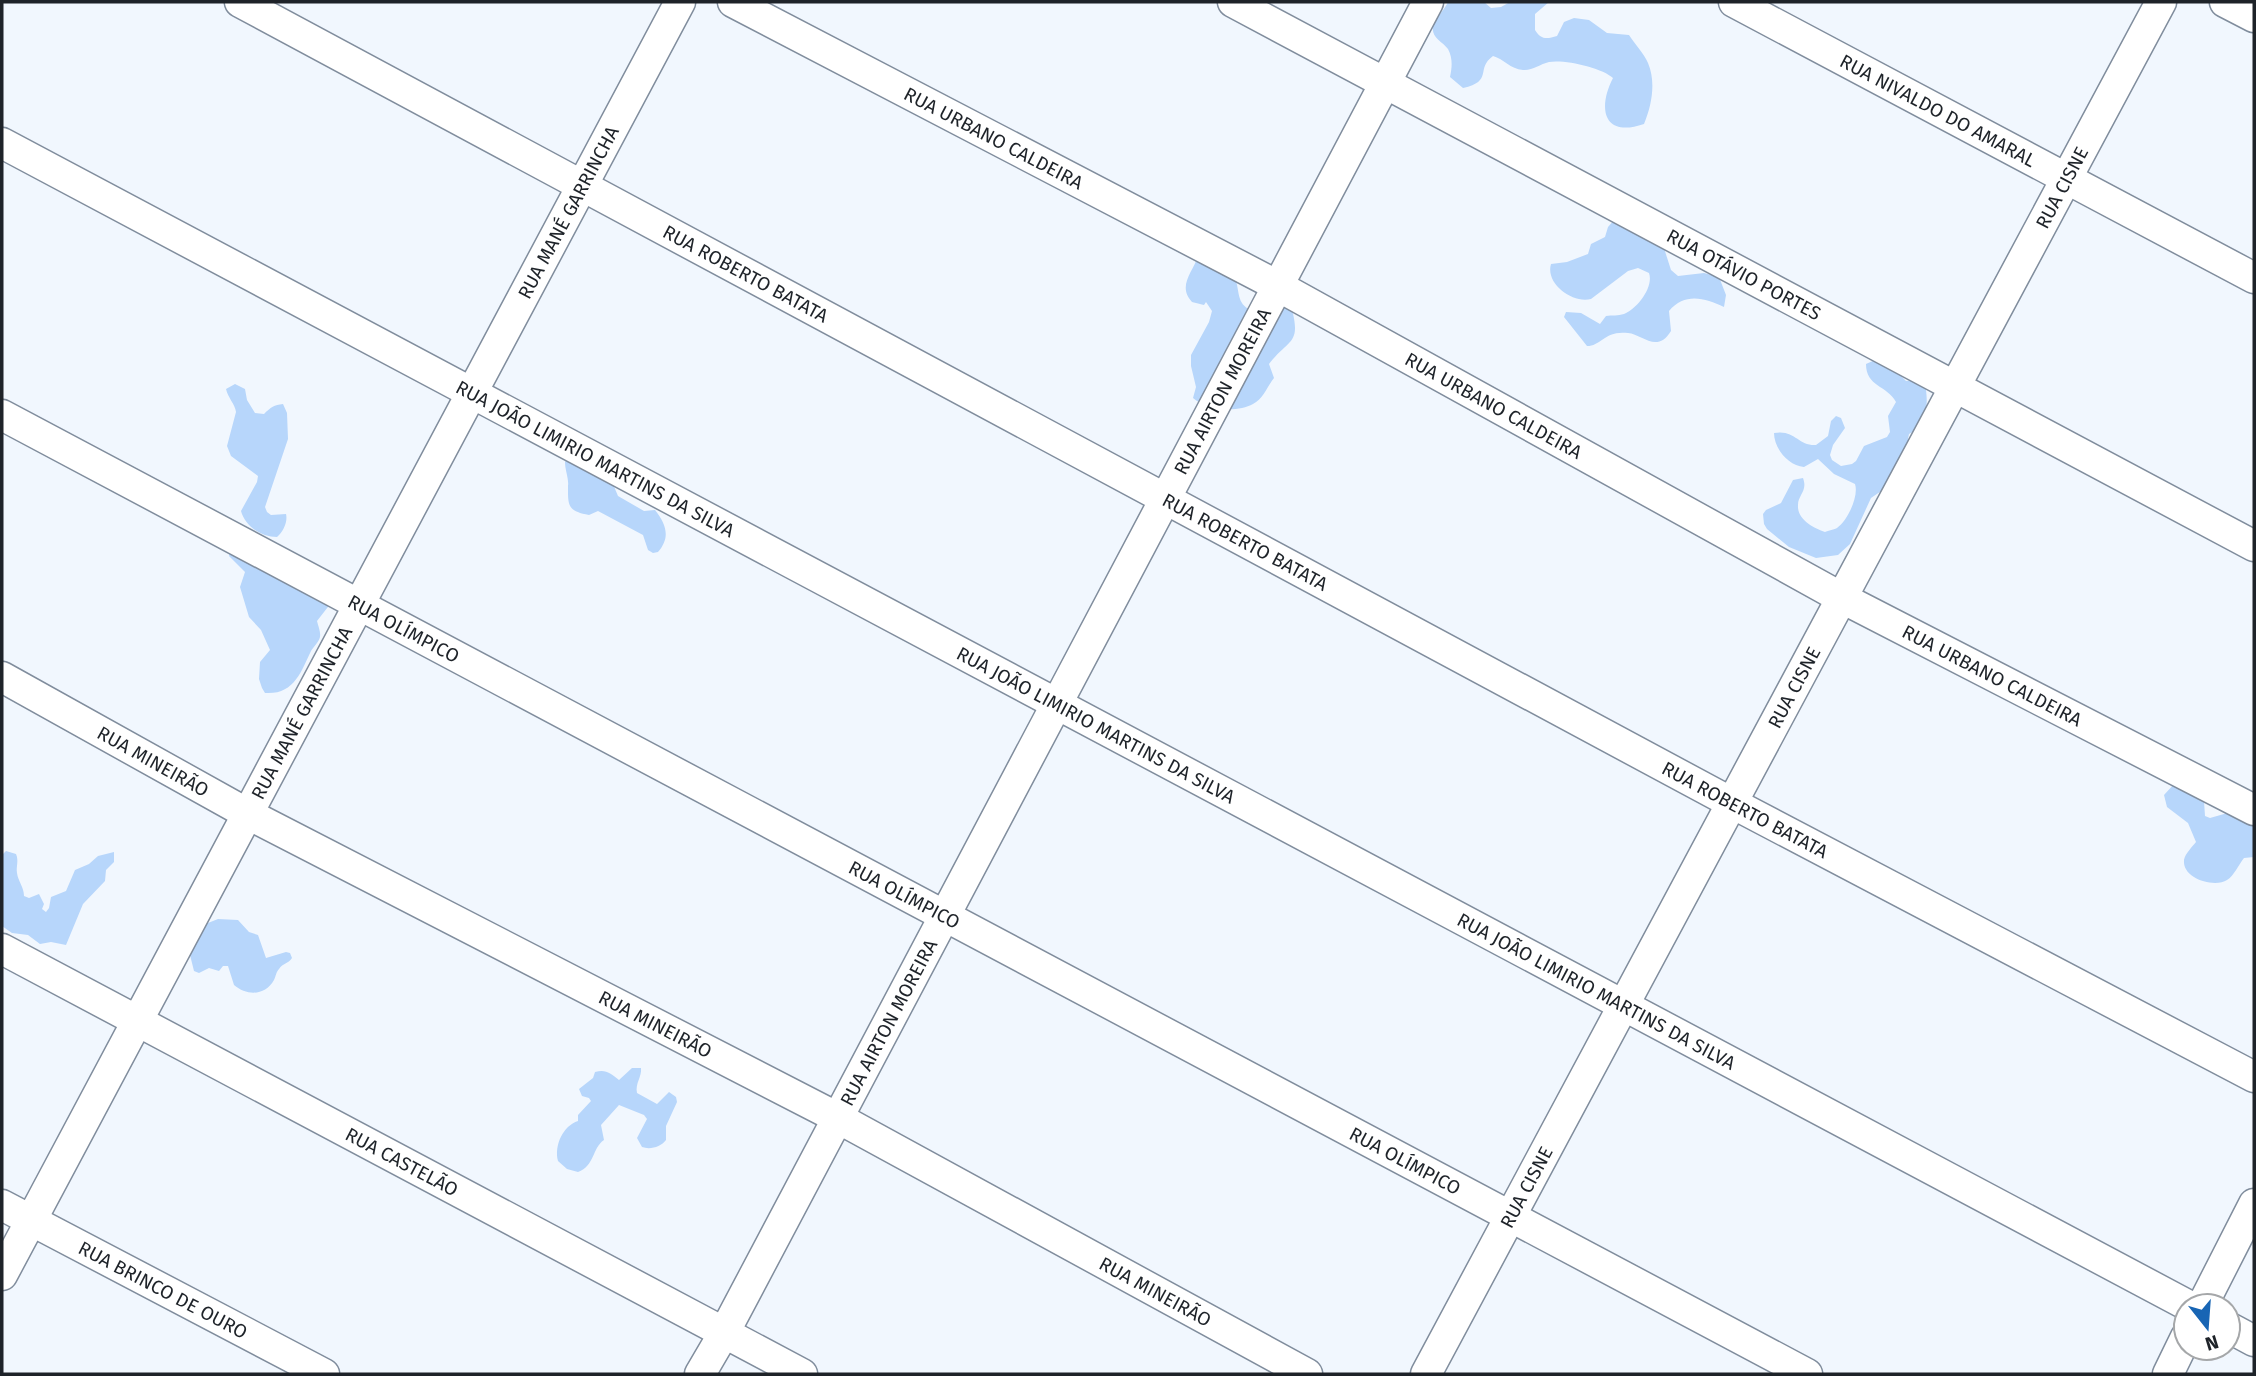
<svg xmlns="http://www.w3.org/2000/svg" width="2256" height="1376" viewBox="0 0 2256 1376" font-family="'Fira Sans',sans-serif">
  <rect width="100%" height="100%" fill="#f1f7fe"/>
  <g fill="#b7d6fb">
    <path d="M1448 2H1484L1491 8 1501 7 1510 2H1549L1535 14V30C1541 40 1547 39 1557 36L1564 22 1574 18 1589 20 1607 33 1629 35C1635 44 1644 54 1648 63 1656 82 1652 105 1644 124 1604 138 1597 109 1613 78 1603 68 1564 59 1549 62 1540 64 1532 71 1523 70 1510 69 1504 59 1493 56 1475 69 1494 81 1463 88L1450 77C1452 68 1453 58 1448 49 1442 41 1431 38 1433 26 1435 19 1445 9 1448 2Z"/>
    <path d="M1615 219 1663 245 1671 270 1678 276 1704 273 1719 277 1726 295 1724 307C1705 298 1685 292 1669 311L1671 331C1657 354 1642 334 1628 333 1605 330 1601 346 1587 346L1564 317 1566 312 1581 313 1600 324 1606 316C1612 315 1618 316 1624 314 1637 309 1654 287 1649 273L1638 268 1628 271 1591 299C1573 304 1545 284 1551 264L1567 262 1588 254 1591 244 1605 237 1608 227Z"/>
    <path d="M1198 256 1235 278C1240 290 1236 304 1251 310L1260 304 1291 306C1302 345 1289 338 1269 364L1274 378C1267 387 1263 399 1253 404 1237 413 1206 410 1193 398L1196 387 1191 366V355L1209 322 1212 311 1206 302 1204 305 1192 302C1177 286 1193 272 1198 256Z"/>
    <path d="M1875 360 1898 373 1906 381 1917 380 1925 385C1929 402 1927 427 1909 434L1908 439 1912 443 1890 485 1871 498 1850 544 1838 555 1816 558 1789 547 1767 529 1764 524 1763 514 1766 510 1781 503 1793 480 1803 478C1808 491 1798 495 1798 505 1797 520 1814 528 1825 532 1828 531 1835 529 1837 528 1848 520 1859 496 1855 484L1834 474 1818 459 1804 467C1788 466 1774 448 1774 433 1795 429 1798 446 1816 445L1828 436 1831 421 1836 416 1841 418 1845 428 1833 445 1830 455 1832 460 1841 466 1852 464 1856 461 1864 446 1887 437 1890 432 1888 416 1896 402C1887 385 1866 387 1866 364Z"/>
    <path d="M235 384 245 389 247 400 255 413 264 414C271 407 274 405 283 404L287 413 288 439 265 507 267 512 271 515 286 514C288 522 283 532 277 537 261 537 245 526 241 511L257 482 258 476 231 456 227 446 236 412C235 404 228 398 226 389Z"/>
    <path d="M568 458 610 477 618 496 644 511 655 510C666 524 671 537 658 552L653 553 648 550 643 535 598 511 589 515C567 511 568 505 568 486 569 479 565 470 565 462Z"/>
    <path d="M230 552 331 603 317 621C318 626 321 632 320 637 319 642 314 646 311 651 301 672 294 695 265 693L262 688 259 679 260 662 270 650 261 630 249 617 240 587 245 572 229 556Z"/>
    <path d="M2175 783 2204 801 2205 816 2210 818 2231 812 2254 818V857L2244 858C2239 864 2234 876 2227 880 2215 888 2182 879 2184 860 2185 854 2192 847 2196 842L2188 823 2167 807 2164 795Z"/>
    <path d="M6 851 16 854C19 861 16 866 17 873 18 881 24 887 24 896L29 898 39 894 44 904 42 909 46 912 49 908 51 897 66 891 75 870 89 864 98 856 114 852V862L106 870 105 881 83 904 66 945 51 942 40 944 28 935 12 933 2 926V855Z"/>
    <path d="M218 919 238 920 249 932 258 935 266 958 286 952 290 953 292 958C288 964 283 963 279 969 276 972 276 976 274 980 265 996 247 996 234 985L228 966H223L219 971 209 968 199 973 194 971 190 955 203 925Z"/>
    <path d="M632 1068H641C642 1077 635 1083 637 1093L657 1104 669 1092 676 1097 677 1102 666 1126V1140C661 1147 650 1150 642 1147L637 1138 647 1119 644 1115 619 1105 601 1125 604 1140C592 1148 595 1166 578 1172L567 1169 558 1161C554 1145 563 1126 578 1121V1115L591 1101 589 1098 582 1096 579 1089 593 1078 595 1072C606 1069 610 1073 619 1080Z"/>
  </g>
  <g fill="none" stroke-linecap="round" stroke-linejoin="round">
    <defs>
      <g id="minor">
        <path id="s1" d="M240 2 1732 803 2254 1077"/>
        <path id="s2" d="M733 2 1278 286 1842 598 2254 810"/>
        <path id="s3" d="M1233 2 2254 546"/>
        <path id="s4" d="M1734 2 2254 278"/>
        <path d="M2225 2 2254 17"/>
        <path id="s5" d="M2 143 2189 1306"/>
        <path id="s6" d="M2 415 1807 1374"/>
        <path id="s7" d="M2 677 248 814 838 1118 1307 1374"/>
        <path id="s8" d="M2 949 802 1374"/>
        <path id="s9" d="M2 1205 324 1374"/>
        <path id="s10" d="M2 1275 680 2"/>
        <path d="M2202 1306 2254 1204"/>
        <path d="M2228 1327 2254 1341"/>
        <path id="s11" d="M700 1374 724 1333 1428 2"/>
        <path id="s12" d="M1426 1374 2161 2"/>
        <path d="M2168 1374 2186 1337"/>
      </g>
    </defs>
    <use href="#minor" stroke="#808d9d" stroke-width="33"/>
    <use href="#minor" stroke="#fff" stroke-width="30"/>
  </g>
  <g text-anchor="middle" stroke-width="7" stroke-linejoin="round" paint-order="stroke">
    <g font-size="19" fill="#1e2329" stroke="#fff">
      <text dy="7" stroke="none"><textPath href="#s4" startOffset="231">RUA NIVALDO DO AMARAL</textPath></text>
      <text dy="7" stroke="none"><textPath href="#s2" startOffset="294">RUA URBANO CALDEIRA</textPath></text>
      <text dy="7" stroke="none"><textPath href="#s12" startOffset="1346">RUA CISNE</textPath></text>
      <text dy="7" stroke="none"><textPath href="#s10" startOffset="1204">RUA MANÉ GARRINCHA</textPath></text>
      <text dy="7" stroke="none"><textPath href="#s1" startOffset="574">RUA ROBERTO BATATA</textPath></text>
      <text dy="7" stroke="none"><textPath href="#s3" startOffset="579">RUA OTÁVIO PORTES</textPath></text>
      <text dy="7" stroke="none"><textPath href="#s11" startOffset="1113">RUA AIRTON MOREIRA</textPath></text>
      <text dy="7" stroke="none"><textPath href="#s2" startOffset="861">RUA URBANO CALDEIRA</textPath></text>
      <text dy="7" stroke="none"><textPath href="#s5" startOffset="672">RUA JOÃO LIMIRIO MARTINS DA SILVA</textPath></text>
      <text dy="7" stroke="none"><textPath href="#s1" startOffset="1141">RUA ROBERTO BATATA</textPath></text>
      <text dy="7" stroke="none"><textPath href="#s6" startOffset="455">RUA OLÍMPICO</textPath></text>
      <text dy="7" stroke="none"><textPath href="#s2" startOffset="1428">RUA URBANO CALDEIRA</textPath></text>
      <text dy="7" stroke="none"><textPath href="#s12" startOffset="779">RUA CISNE</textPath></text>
      <text dy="7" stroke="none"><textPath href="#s10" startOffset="637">RUA MANÉ GARRINCHA</textPath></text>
      <text dy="7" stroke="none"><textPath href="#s5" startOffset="1239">RUA JOÃO LIMIRIO MARTINS DA SILVA</textPath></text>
      <text dy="7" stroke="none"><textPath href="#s7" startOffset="173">RUA MINEIRÃO</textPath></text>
      <text dy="7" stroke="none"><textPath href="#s1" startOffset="1708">RUA ROBERTO BATATA</textPath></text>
      <text dy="7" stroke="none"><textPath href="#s6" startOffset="1022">RUA OLÍMPICO</textPath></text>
      <text dy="7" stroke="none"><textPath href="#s5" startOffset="1806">RUA JOÃO LIMIRIO MARTINS DA SILVA</textPath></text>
      <text dy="7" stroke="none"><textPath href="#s11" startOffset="399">RUA AIRTON MOREIRA</textPath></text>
      <text dy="7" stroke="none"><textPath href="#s7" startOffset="740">RUA MINEIRÃO</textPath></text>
      <text dy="7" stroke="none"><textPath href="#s6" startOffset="1589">RUA OLÍMPICO</textPath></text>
      <text dy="7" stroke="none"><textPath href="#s8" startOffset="453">RUA CASTELÃO</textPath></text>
      <text dy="7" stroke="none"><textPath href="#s12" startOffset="212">RUA CISNE</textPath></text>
      <text dy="7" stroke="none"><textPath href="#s9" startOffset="182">RUA BRINCO DE OURO</textPath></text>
      <text dy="7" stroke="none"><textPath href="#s7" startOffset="1307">RUA MINEIRÃO</textPath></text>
    </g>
  </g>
  <rect width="2256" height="1376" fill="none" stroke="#1e2329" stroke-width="7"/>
  <g transform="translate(2207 1327) rotate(163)"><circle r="33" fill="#ffffff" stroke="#a5a7a9" stroke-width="2"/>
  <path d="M0-5L12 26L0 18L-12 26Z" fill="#1865b4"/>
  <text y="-10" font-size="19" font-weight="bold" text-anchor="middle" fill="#1e2329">N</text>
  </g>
</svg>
